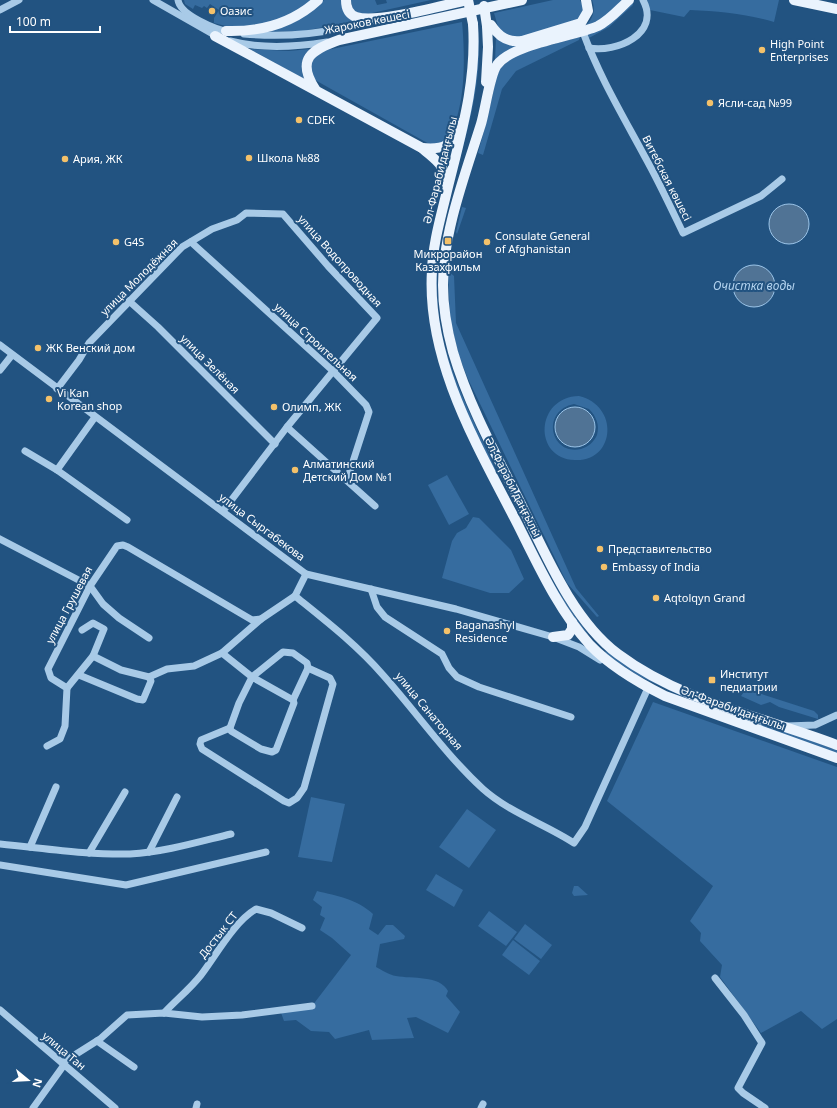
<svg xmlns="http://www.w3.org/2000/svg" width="837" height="1108" viewBox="0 0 837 1108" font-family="'Noto Sans',sans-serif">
  <rect width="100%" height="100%" fill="#225381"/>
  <g fill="#366c9f" fill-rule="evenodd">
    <path d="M184 0H314C287 22 248 34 214 23V18L219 10 210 4 207 8 204 6 202 8 195 5 193 9 185 4Z"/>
    <path d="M324 0H342L348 18 353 21 304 31 265 32 312 11Z"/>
    <path d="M351 0H375L377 5 387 3 386 0H431L363 15 353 10Z"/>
    <path d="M470 0H473C494 85 453 160 440 242 436 267 436 305 441 330 450 374 470 413 488 453 516 515 546 579 588 634L587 635 549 581 492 469 451 379 438 329 434 270 450 188 470 113Z"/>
    <path d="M553 0H580L584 8 581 19 521 38 511 37 499 30 494 13Z"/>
    <path d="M592 0H626L604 19 495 61 496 37 499 40 585 26C593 19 596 10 592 0Z"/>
    <path d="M647 0H779L774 22C747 14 719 11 690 10L684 17 650 10Z"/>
    <path d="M632 2 633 5 609 27 589 38 588 34Z"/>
    <path d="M462 22C465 55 466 100 452 131 450 136 445 140 442 143L431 145 315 80 310 65 317 54 322 51Z"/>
    <path d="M580 37 579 40 516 71 502 89 483 155 478 153 488 116 496 79 500 68 517 54Z"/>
    <path d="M250 49 289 51 310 49C301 56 300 68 304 79Z"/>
    <path d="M462 207 466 208 457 234 456 232Z"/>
    <path d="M448 271 454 276 456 323 576 588 599 616 597 617 567 583 468 379 459 356 450 320Z"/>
    <path d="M579 396C620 406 615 462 575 460 533 459 535 397 579 396ZM574 404 589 409C596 416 600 425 597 435 594 442 588 447 581 449 551 456 540 411 574 404Z"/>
    <path d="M447 475 469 514 449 525 428 485Z"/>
    <path d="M473 517 479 518 511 550 524 579 509 593H490L442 578 452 541 457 533 466 528Z"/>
    <path d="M606 651 639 673 831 748 837 750V754L692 701 637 675 604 653Z"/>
    <path d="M746 689 814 711 818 715V719L779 707 770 702 761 705 741 696Z"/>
    <path d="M653 702 837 767V1019L822 1029 801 1011 761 1033 720 977 722 965 700 941 701 933 690 921 713 886 607 801Z"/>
    <path d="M311 797 345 804 332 862 298 857Z"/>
    <path d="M467 809 496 830 469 868 439 847Z"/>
    <path d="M436 874 463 890 454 907 426 890Z"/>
    <path d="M574 886H578L588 895 574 896 572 893Z"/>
    <path d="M317 891C337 896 357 899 373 914L369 929 378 935 386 925H393L405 936 404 939 380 944 376 967C382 970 389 975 396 976 412 979 440 975 448 991L446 996 460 1012 448 1033 416 1017 407 1018 414 1038 372 1040 369 1030 335 1039 329 1032 311 1031 296 1020 284 1021 280 1010 312 1006 351 955 332 938 320 930 325 918 320 915 322 907 313 900Z"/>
    <path d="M489 911 517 932 506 946 478 926Z"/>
    <path d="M525 924 552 945 541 959 514 939Z"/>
    <path d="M513 940 540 961 529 975 502 955Z"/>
  </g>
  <g fill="#507395" stroke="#9cc5e9">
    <circle cx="789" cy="224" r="20"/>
    <circle cx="754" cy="286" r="21"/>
    <circle cx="575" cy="427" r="20"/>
  </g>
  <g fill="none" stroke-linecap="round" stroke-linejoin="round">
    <g stroke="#a8cae7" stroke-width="7">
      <path d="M153 0 218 37"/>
      <path d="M178 0C180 15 216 30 230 32"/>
      <path d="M0 10 19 0"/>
      <path d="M583 32C599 76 623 116 645 157 659 182 671 208 683 233L761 196 782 179"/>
      <path d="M244 34C291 38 327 33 372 21"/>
      <path d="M230 41C261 49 296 47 327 42"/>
      <path d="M589 48C616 53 661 34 643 0"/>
      <path d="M191 242 333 371 366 405 369 412 347 480"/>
      <path d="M129 301 158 327 275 444"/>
      <path d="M0 345 306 574 456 609 553 637 579 647 600 660"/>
      <path d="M0 370 12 355"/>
      <path d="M57 389 79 360 89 343 182 247 212 229 237 220 246 213 283 214 328 266 377 318 287 427 223 511"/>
      <path d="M287 427 375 506"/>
      <path d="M25 451 57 470 127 520"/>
      <path d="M57 470 95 417"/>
      <path d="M0 539 90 586 103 604 119 618 149 638"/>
      <path d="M306 574 295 596C326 621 357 645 383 675 417 713 446 755 483 789 510 813 545 824 574 843L585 827 648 688 645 687"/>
      <path d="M371 589 377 607 385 617 442 654 449 668 457 677 479 687 571 717"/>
      <path d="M82 630 93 623 104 629 93 656 121 670 149 677 167 669 194 666 222 653 261 619"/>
      <path d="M222 653 252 677 283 652 293 653 307 663 308 668 293 700"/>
      <path d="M79 675 137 699 143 700 151 681 149 677"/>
      <path d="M252 677 293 700 294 703 276 750 272 752 261 749 231 731 230 728 239 703Z"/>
      <path d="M67 688 93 656"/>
      <path d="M787 726 815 725 837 715"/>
      <path d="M230 728 201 740 200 744 202 749 284 801 289 803 297 798 304 788 333 684 330 678 308 668"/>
      <path d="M47 746 60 739 65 726 67 688 51 678 48 669 90 586 117 546 123 545 128 547 252 620 261 619 295 596"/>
      <path d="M0 844C43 848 87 855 130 854 165 852 198 842 231 834"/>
      <path d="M30 847 56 787"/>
      <path d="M149 852 177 797"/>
      <path d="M89 853 125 792"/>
      <path d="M0 865 126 885 266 852"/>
      <path d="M715 978 744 1015 762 1043 738 1088 743 1093 765 1108"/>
      <path d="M0 1010 115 1108"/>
      <path d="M164 1013C176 1000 190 989 201 975 217 954 234 922 256 909L271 913 302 928"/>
      <path d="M97 1041 134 1067"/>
      <path d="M62 1063 100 1039 127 1015 164 1013 202 1017 242 1015 312 1006"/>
      <path d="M33 1108 64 1065"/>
      <path d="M196 1108 197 1104"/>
      <path d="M481 1108 483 1104"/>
    </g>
    <g stroke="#eaf3fd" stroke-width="10">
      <path d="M346 0C346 7 348 14 356 17 376 24 444 5 467 0"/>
      <path d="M629 0C619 9 610 20 598 26 573 37 512 44 497 65 490 74 485 111 481 124 465 175 443 232 443 285 443 307 447 330 453 352 468 403 494 451 518 498 544 550 571 619 618 654 682 702 764 717 837 745"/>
      <path d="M794 0 837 9"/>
      <path d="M473 24C477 84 460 137 446 195 440 220 433 244 432 270 426 361 478 447 518 525 539 567 559 611 590 645 611 667 639 683 665 696L837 758"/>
      <path d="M491 25C499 37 508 43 522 41L581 23 588 11 586 0"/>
      <path d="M226 31C261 32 292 24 318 0"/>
      <path d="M215 36 422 148C435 160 445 164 446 183"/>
      <path d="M486 82 488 47 487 26"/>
      <path d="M315 89C296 59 311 50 339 40L522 0"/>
      <path d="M422 148C446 150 451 146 459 123"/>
      <path d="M553 637 568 635 572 629V622"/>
    </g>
    <g stroke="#eaf3fd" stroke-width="10">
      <path d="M468 0 473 24"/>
      <path d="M484 6 487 26"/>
    </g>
  </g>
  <g fill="#f4c16a" stroke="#225381" stroke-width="1.5">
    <circle cx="212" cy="11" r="4"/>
    <circle cx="762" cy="50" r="4"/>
    <circle cx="710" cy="103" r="4"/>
    <circle cx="299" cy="120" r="4"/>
    <circle cx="249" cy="158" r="4"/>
    <circle cx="65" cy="159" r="4"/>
    <rect x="444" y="237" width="8" height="8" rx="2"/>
    <circle cx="116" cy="242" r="4"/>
    <circle cx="487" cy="242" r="4"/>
    <circle cx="38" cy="348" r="4"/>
    <circle cx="49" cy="399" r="4"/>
    <circle cx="274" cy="407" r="4"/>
    <circle cx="295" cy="470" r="4"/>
    <circle cx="600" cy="549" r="4"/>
    <circle cx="604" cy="567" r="4"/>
    <circle cx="656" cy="598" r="4"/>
    <circle cx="447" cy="631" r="4"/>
    <rect x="708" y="676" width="8" height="8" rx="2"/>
  </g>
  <g text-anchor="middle" stroke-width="4" stroke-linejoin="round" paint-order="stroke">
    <g font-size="11" fill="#fff" stroke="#225381" text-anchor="start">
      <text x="220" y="15">Оазис</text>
      <text x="770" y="48">High Point<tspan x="770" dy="13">Enterprises</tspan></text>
      <text x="718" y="107">Ясли-сад №99</text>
      <text x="307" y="124">CDEK</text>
      <text x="257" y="162">Школа №88</text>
      <text x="73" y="163">Ария, ЖК</text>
      <text x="495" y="240">Consulate General<tspan x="495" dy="13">of Afghanistan</tspan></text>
      <text x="124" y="246">G4S</text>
      <text x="448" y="258" text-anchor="middle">Микрорайон<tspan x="448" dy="13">Казахфильм</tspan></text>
      <text x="46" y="352">ЖК Венский дом</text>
      <text x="57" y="397">Vi Kan<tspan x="57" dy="13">Korean shop</tspan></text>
      <text x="282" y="411">Олимп, ЖК</text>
      <text x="303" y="468">Алматинский<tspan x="303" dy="13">Детский Дом №1</tspan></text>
      <text x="608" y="553">Представительство</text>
      <text x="612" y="571">Embassy of India</text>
      <text x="664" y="602">Aqtolqyn Grand</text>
      <text x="455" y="629">Baganashyl<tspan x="455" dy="13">Residence</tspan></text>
      <text x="720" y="678">Институт<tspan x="720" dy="13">педиатрии</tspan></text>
    </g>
    <g font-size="11" fill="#fff" stroke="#225381">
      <text transform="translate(367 22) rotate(-11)" y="4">Жароков көшесі</text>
      <text transform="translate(440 170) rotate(-76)" y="4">Әл-Фараби даңғылы</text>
      <text transform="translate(667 178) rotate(63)" y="4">Витебская көшесі</text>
      <text transform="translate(340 261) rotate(48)" y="4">улица Водопроводная</text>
      <text transform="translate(139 277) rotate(-45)" y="4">улица Молодёжная</text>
      <text transform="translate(316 342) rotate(43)" y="4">улица Строительная</text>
      <text transform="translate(210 364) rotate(45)" y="4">улица Зелёная</text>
      <text transform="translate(513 487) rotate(63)" y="4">Әл-Фараби даңғылы</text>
      <text transform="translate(262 527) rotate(37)" y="4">улица Сыргабекова</text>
      <text transform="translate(69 605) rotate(-62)" y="4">улица Грушевая</text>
      <text transform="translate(733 708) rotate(20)" y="4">Әл-Фараби даңғылы</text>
      <text transform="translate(429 711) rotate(50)" y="4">улица Санаторная</text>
      <text transform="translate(218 935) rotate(-52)" y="4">Достык СТ</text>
      <text transform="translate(64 1051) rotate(40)" y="4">улица Тан</text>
    </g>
    <g font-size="12" font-style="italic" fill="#b3d3ef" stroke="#225381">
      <text x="754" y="290">Очистка воды</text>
    </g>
  </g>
  <g transform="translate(28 1080) rotate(108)" stroke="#225381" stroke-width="3" paint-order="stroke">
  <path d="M0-3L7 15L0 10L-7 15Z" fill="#ffffff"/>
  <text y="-6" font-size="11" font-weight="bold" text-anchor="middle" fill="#ffffff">N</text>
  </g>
  <path d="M10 26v6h90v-6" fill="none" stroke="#ffffff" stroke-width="2"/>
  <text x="16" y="26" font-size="12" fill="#ffffff" stroke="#225381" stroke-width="3" paint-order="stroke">100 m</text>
</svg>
